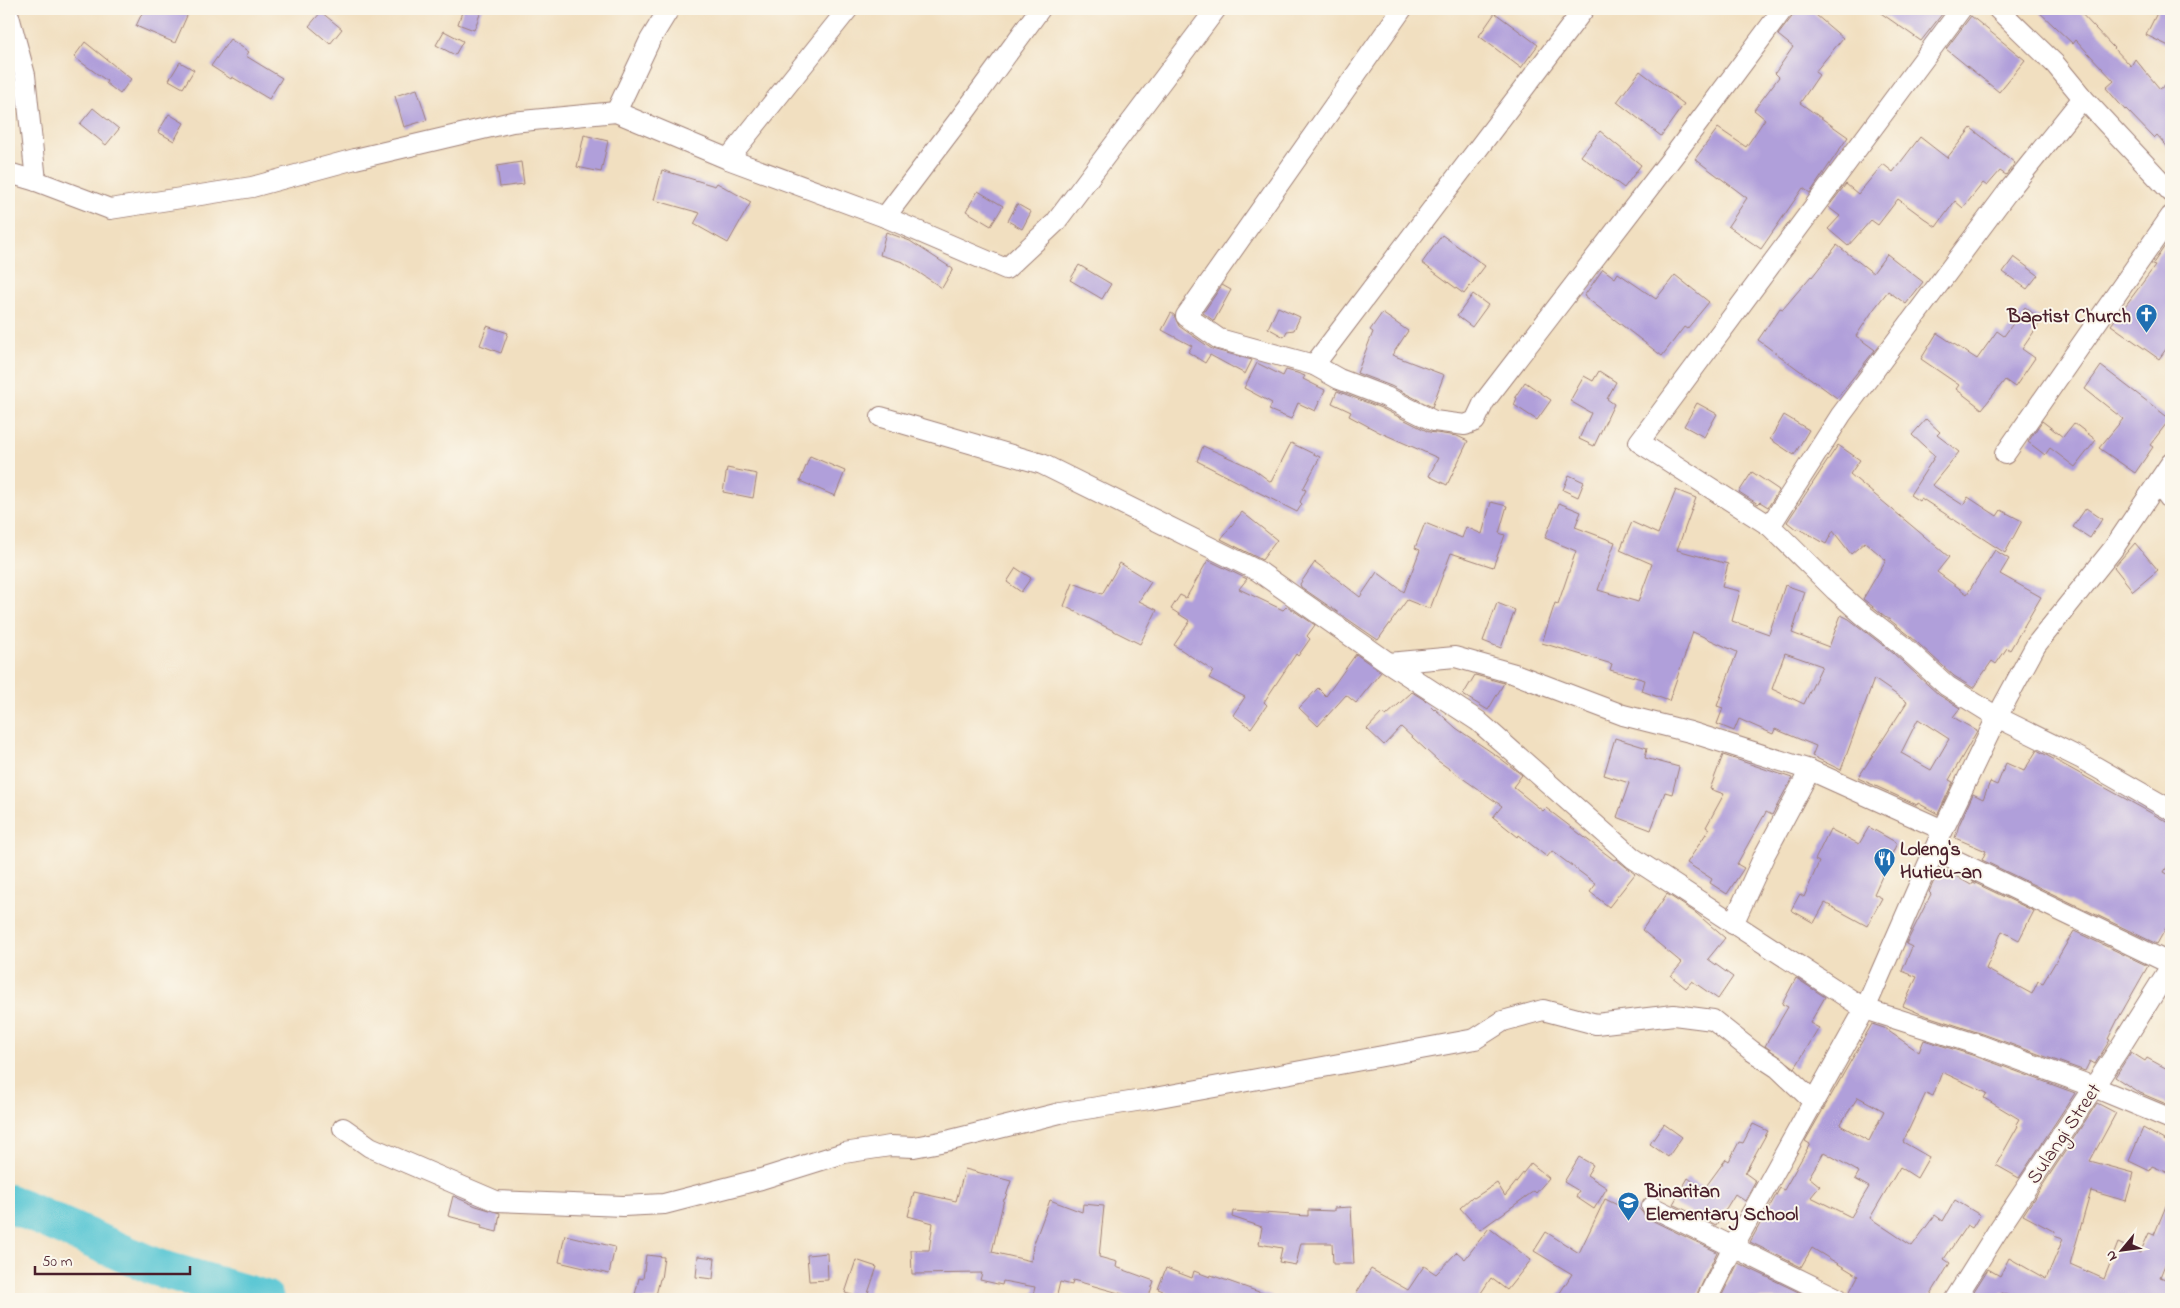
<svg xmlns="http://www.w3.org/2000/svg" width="2180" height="1308" viewBox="0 0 2180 1308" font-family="'Indie Flower',sans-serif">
  <rect width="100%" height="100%" fill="#fbf7ec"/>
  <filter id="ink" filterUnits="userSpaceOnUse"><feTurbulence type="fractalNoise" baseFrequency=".02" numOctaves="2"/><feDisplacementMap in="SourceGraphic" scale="10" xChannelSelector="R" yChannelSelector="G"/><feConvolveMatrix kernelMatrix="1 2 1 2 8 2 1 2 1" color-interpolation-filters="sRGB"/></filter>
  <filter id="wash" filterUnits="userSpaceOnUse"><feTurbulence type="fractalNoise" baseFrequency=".0096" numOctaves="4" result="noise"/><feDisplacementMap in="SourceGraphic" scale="20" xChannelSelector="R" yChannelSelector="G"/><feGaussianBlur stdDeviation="1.12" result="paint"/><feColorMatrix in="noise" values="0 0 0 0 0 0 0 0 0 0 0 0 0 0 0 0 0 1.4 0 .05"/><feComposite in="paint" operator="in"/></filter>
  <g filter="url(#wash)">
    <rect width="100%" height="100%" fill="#f1dfc0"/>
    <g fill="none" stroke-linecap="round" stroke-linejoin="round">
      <path stroke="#5bc7d4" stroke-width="38" d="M9 1203 155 1267 265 1299"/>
    </g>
    <g id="blocks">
      <g fill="#b09fda" fill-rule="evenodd">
        <path d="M144 9H190L175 43 136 26Z"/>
        <path d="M463 9H482L474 30 458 24Z"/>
        <path d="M1798 9H1809L1843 38 1815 72 1819 75 1800 103 1848 137 1810 193 1803 188 1761 249 1728 226 1747 198 1695 159 1718 128 1746 147 1765 119 1754 110 1779 77 1775 73 1793 47 1778 35Z"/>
        <path d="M1875 9H1946L1921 41Z"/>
        <path d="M2036 9H2077L2131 66 2135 59 2160 89 2171 80V151L2157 135 2154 138 2126 109 2125 110 2106 88 2114 81 2076 40 2073 44Z"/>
        <path d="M2159 9 2171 14V47L2146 35Z"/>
        <path d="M321 12 342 29 330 44 309 26Z"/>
        <path d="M1495 13 1538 45 1521 68 1479 36Z"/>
        <path d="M1971 16 2025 60 1999 92 1946 49Z"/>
        <path d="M444 31 463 41 455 55 436 45Z"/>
        <path d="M230 39 249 52 246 56 282 78 269 99 232 77 231 79 211 66Z"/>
        <path d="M85 42 131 79 120 94 106 83 107 81 74 57Z"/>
        <path d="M180 62 194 70 183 88 169 80Z"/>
        <path d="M1640 71 1684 104 1661 136 1617 102Z"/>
        <path d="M417 89 427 120 404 127 395 96Z"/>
        <path d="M93 108 119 129 106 145 80 124Z"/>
        <path d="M169 114 184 123 174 141 158 132Z"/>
        <path d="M1971 128 2015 163 2006 175 2000 171 1987 186 1983 183 1963 208 1955 201 1936 227 1898 199 1878 225 1871 220 1848 246 1828 229 1840 216 1828 207 1846 184 1858 194 1883 164 1893 172 1920 137 1947 158Z"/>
        <path d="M1600 131 1641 165 1624 188 1581 156Z"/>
        <path d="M584 135 608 141 601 172 577 167Z"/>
        <path d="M521 162 524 184 500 187 497 166Z"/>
        <path d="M662 170 715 186 717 183 751 202 728 243 694 224 700 213 654 200Z"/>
        <path d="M978 191 1003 206 991 226 966 211Z"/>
        <path d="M1017 204 1031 212 1022 229 1008 221Z"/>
        <path d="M886 232 910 241 953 269 942 288 903 262 880 255Z"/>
        <path d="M1442 235 1485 266 1464 294 1422 263Z"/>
        <path d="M2171 237V342L2159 359 2111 325 2155 266 2152 265Z"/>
        <path d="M1837 245 1873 273 1887 254 1923 282 1906 304 1888 291 1874 309 1856 336 1875 350 1837 398 1758 340 1780 308 1783 309 1811 276 1812 277Z"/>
        <path d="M2014 257 2038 275 2027 289 2003 272Z"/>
        <path d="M1079 265 1111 284 1102 299 1070 280Z"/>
        <path d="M1603 269 1615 278 1618 273 1656 299 1675 275 1709 302 1687 329 1684 327 1662 356 1584 296Z"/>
        <path d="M1222 285 1231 290 1214 321 1203 313Z"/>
        <path d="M1473 294 1488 305 1472 327 1457 316Z"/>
        <path d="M1278 307 1300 317 1294 330 1287 331 1284 337 1268 328Z"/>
        <path d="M2025 307 2042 320 2022 349 2035 358 2015 387 2005 380 1982 409 1956 389 1959 385 1921 359 1937 333 1977 359 1997 331 2004 336Z"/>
        <path d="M1171 313 1174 315 1179 326 1212 349 1252 360 1245 374 1210 355 1205 363 1188 352 1192 346 1162 330Z"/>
        <path d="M1382 313 1408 331 1392 355 1444 375 1432 407 1391 386 1357 373 1373 332 1370 330Z"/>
        <path d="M487 326 508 333 501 353 480 345Z"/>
        <path d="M1257 363 1283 376 1286 370 1297 373 1305 376 1303 379 1325 390 1315 411 1298 403 1291 419 1269 410 1272 403 1244 388Z"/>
        <path d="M2101 366 2170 419 2150 445 2153 447 2135 473 2099 448 2123 419 2085 389Z"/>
        <path d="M1599 371 1616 382 1607 399 1614 404 1594 446 1579 439 1591 413 1570 401 1584 376 1593 381Z"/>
        <path d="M1525 382 1551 400 1537 420 1514 405 1517 398 1515 397Z"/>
        <path d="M1337 391 1381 408 1429 432 1457 436 1468 441 1447 485 1429 476 1438 458 1379 432 1349 416 1351 412 1332 403Z"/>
        <path d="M1697 403 1717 414 1704 437 1684 426Z"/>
        <path d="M1784 415 1809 430 1794 455 1770 439Z"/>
        <path d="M1926 419 1940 432 1937 435 1959 452 1932 485 1963 505 1968 497 1997 516 2001 510 2022 521 2005 553 1921 498 1919 501 1910 495 1935 456 1912 435Z"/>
        <path d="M2042 421 2063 437 2074 423 2096 440 2075 467 2050 448 2045 455 2028 442Z"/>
        <path d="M1291 443 1320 457 1303 489 1306 490 1300 502 1302 504 1297 512 1197 461 1203 446 1252 468 1271 482Z"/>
        <path d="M1838 445 1860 460 1850 474 1949 557 1937 572 1967 594 1995 550 2009 559 2000 574 2041 597 2010 650 2007 648 1996 664 1992 661 1973 688 1954 676 1909 635 1863 599 1886 560 1865 542 1851 554 1833 531 1826 544 1798 528 1797 530 1787 522Z"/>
        <path d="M810 456 845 471 835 496 800 481Z"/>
        <path d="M727 468 757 474 753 498 723 492Z"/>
        <path d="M1752 472 1779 490 1768 507 1760 502 1758 504 1739 492Z"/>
        <path d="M1569 475 1584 482 1578 497 1563 490Z"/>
        <path d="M1676 490 1696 498 1677 550 1728 564 1722 587 1740 591 1732 621 1769 634 1785 585 1805 592 1792 633 1829 647 1841 615 1849 619 1893 653 1939 695 1960 708 1953 717 1977 731 1949 780 1953 782 1938 814 1918 803 1917 805 1858 778 1907 702 1874 679 1841 770 1812 756 1816 746 1775 729 1773 734 1739 719 1734 731 1717 724 1723 708 1717 706 1737 652 1693 632 1669 701 1642 691 1645 680 1610 670 1612 664 1542 643 1555 603 1558 604 1576 551 1545 538 1559 503 1581 512 1575 527 1615 542 1598 590 1638 602 1652 564 1620 550 1632 522 1658 534ZM1785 653 1822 666 1804 704 1772 689ZM1918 719 1949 739 1931 770 1901 753Z"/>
        <path d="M1491 502 1507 506 1499 533 1505 535 1493 567 1451 553 1430 609 1407 600 1378 640 1301 587 1300 584 1315 562 1360 597 1377 572 1404 592 1420 550 1415 548 1425 523 1462 538 1466 527 1482 534Z"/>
        <path d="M2086 508 2102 519 2090 538 2073 527Z"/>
        <path d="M1242 512 1277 540 1262 560 1221 539Z"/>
        <path d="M2135 543 2158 570 2133 591 2114 567Z"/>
        <path d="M1208 560 1247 579 1239 589 1283 610 1287 606 1315 625 1307 636 1310 639 1298 656 1296 654 1264 702 1267 705 1251 728 1233 715 1245 697 1209 678 1213 671 1174 645 1190 621 1171 609 1180 595 1186 598Z"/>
        <path d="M1120 563 1151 582 1139 601 1157 610 1140 644 1064 606 1073 583 1102 594Z"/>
        <path d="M1016 568 1031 578 1021 592 1007 582Z"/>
        <path d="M1497 603 1515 610 1501 648 1483 641Z"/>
        <path d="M1356 654 1381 672 1356 703 1346 695 1318 726 1299 708 1318 688 1326 696Z"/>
        <path d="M1475 675 1504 683 1488 710 1463 695Z"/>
        <path d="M1412 692 1423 699 1434 710 1435 709 1456 728 1500 758 1522 775 1513 787 1543 811 1546 808 1614 860 1616 859 1635 874 1609 907 1590 892 1596 884 1552 851 1547 857 1519 835 1518 837 1493 817 1502 806 1438 761 1401 727 1384 745 1367 729 1382 713 1386 716Z"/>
        <path d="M1615 738 1647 748 1645 758 1679 767 1672 794 1665 792 1651 830 1617 817 1629 783 1604 775Z"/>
        <path d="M2037 750 2171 824V860L2164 872 2171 876V919L2157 944 1982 860 1986 851 1955 838 1959 825 1973 794 1983 799 1990 782 1997 785 2006 763 2024 771Z"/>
        <path d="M1723 755 1792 778 1772 815 1766 812 1737 864 1744 868 1727 894 1710 883 1712 879 1687 863 1709 829 1706 827 1724 794 1710 789Z"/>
        <path d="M1869 827 1897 843 1874 894 1882 898 1867 926 1825 903 1814 923 1791 910 1800 894 1804 897 1819 862 1815 860 1830 829 1859 844Z"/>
        <path d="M1940 867 1971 885 1973 882 2034 911 2019 940 2002 931 1986 969 2032 994 2038 981 2043 983 2074 931 2148 966 2118 1019 2108 1039 2110 1040 2095 1064 2090 1061 2085 1071 1983 1034 1921 1014 1903 1006 1917 977 1902 971 1912 947 1906 944 1931 894 1929 892Z"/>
        <path d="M1667 894 1696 913 1725 938 1708 959 1733 977 1718 999 1692 981 1686 988 1671 976 1682 963 1642 930Z"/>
        <path d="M1796 978 1825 997 1810 1023 1819 1028 1795 1068 1765 1046 1788 1007 1782 1004Z"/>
        <path d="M1872 1024 1884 1028 1919 1052 1924 1040 1975 1056 2075 1093 2019 1178 1996 1165 2018 1126 2016 1124 2019 1119 1984 1098 1987 1093 1942 1072 1933 1096 1926 1093 1903 1142 1929 1157 1917 1178 1900 1167 1870 1218 1912 1246 1935 1215 1943 1221 1955 1200 1980 1215 1972 1228 1967 1225 1944 1259 1950 1263 1928 1299H1851L1849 1293 1858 1276 1812 1248 1801 1267 1750 1242 1780 1188 1784 1190 1810 1144 1805 1141ZM1858 1097 1884 1111 1869 1141 1840 1125ZM1824 1152 1859 1172 1855 1179 1869 1187 1851 1217 1811 1197 1820 1186 1809 1177Z"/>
        <path d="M2131 1052 2145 1061 2147 1058 2171 1071V1106L2138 1092 2115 1077Z"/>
        <path d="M2097 1103 2116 1113 2090 1161 2134 1173 2126 1201 2091 1191 2070 1264 2104 1279 2118 1243 2140 1253 2149 1233 2154 1235 2171 1194V1250L2160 1277 2171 1281V1293L2169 1299H2016L2002 1293 1999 1299H1969L1988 1269 2000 1276 2009 1258 2046 1279 2063 1239 2054 1236 2055 1232 2023 1215Z"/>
        <path d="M1664 1124 1682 1137 1668 1157 1650 1144Z"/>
        <path d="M1753 1124 1768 1131 1745 1173 1756 1181 1745 1201 1735 1194 1716 1225 1673 1204 1688 1178 1704 1189 1726 1159 1729 1161 1739 1142 1743 1143Z"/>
        <path d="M2143 1128 2171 1144V1174L2152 1166 2150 1171 2129 1161Z"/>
        <path d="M1579 1157 1593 1165 1587 1175 1607 1188 1594 1209 1576 1197 1579 1191 1564 1182Z"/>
        <path d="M1531 1163 1549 1178 1536 1193 1534 1191 1480 1230 1460 1208 1472 1197 1474 1198 1497 1183 1505 1196Z"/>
        <path d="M965 1169 1011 1181 1005 1199H1004L992 1252 1031 1261 1033 1246 1050 1200 1082 1212 1083 1204 1104 1206 1099 1257 1117 1262 1116 1267 1154 1281 1148 1299H1140L1073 1280 1072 1285 1060 1282 1056 1299H1032L1035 1287 1003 1281 1002 1285 980 1280 982 1273 912 1274 911 1250H929L933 1223 908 1216 914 1192 956 1201Z"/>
        <path d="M453 1196 476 1206 500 1213 497 1232 481 1228 482 1225 448 1216Z"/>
        <path d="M1605 1199 1632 1212 1636 1205 1647 1218 1717 1252 1695 1299H1556L1572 1274 1534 1251 1546 1232 1579 1253Z"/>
        <path d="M1351 1207 1354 1264H1333L1332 1243H1301L1296 1265 1279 1262 1282 1248 1259 1244 1262 1227 1232 1217 1233 1211 1308 1216V1210L1334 1211V1208Z"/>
        <path d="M1489 1228 1531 1260 1507 1290 1491 1278 1477 1299H1353L1371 1269 1408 1290 1424 1266 1436 1274 1457 1252 1465 1259Z"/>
        <path d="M565 1235 615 1247 609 1274 559 1262Z"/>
        <path d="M827 1253 828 1280 809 1281 807 1255Z"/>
        <path d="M646 1255 664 1257 661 1279H660L655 1299H634L639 1278 643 1279Z"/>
        <path d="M698 1256 715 1258 713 1279 696 1277Z"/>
        <path d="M856 1260 877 1267 866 1299 845 1293Z"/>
        <path d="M1738 1263 1813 1299H1720Z"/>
        <path d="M1166 1268 1192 1278 1194 1271 1210 1277 1211 1275 1273 1297V1299H1183L1158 1289Z"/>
      </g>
    </g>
  </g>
  <g filter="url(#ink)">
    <use href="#blocks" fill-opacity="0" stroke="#9e7f76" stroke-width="1"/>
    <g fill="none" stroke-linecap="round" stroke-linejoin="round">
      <defs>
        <g id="minor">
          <path d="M1402 9 1186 316 1219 339 1314 365 1339 379 1386 397 1434 421 1465 425 1475 421 1484 402 1678 150 1783 9"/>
          <path d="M1961 9 1639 442 1770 526 1835 590 1862 614 1901 644 1947 686 1997 717 2082 759 2171 810"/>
          <path d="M1998 9 2055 64 2083 98 2171 192"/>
          <path d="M9 16 25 75 36 181"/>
          <path d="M616 112 650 40 669 9"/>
          <path d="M728 159 848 9"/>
          <path d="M9 173 36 181 110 209 252 187 355 159 512 122 616 112 728 159 885 217 1006 269 1055 223 1216 9"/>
          <path d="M885 217 967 109 1040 9"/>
          <path d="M1314 365 1584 9"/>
          <path d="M881 417 1042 464 1258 571 1389 663 1478 721 1633 858 1865 1009 1979 1045 2094 1087 2171 1119"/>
          <path d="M2005 454 2171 216"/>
          <path d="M2158 483 2171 500"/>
          <path d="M1770 526 1841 415 2006 194 2083 98"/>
          <path d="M1389 663 1455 657 1515 674 1623 715 1690 732 1810 770 1943 830"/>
          <path d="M1934 850 2171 964"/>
          <path d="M1733 924 1765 854 1810 770"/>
          <path d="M343 1128 370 1147 496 1201 623 1206 664 1204 761 1179 844 1153 890 1146 914 1147 951 1140 1060 1113 1149 1099 1475 1039 1503 1021 1543 1010 1596 1024 1674 1015 1713 1020 1752 1051 1778 1068 1814 1102"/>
          <path d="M1652 1207 1839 1299"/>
          <path d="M1707 1299 1733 1247 1865 1009 1943 830 1997 717 2036 645 2113 549 2171 463"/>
          <path d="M1955 1299 1997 1232 2119 1049 2171 966"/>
        </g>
      </defs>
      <use href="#minor" stroke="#9e7f76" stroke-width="22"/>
      <use href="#minor" stroke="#fff" stroke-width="20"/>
    </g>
  </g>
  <defs>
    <symbol id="church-pin" viewBox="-11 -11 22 30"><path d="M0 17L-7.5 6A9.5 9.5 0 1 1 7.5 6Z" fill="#1f6fb2" stroke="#fbf7ec"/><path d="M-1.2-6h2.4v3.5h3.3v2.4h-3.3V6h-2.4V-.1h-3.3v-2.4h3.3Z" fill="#fff"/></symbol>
    <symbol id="restaurant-pin" viewBox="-11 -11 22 30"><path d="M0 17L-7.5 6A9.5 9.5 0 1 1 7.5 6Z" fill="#1f6fb2" stroke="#fbf7ec"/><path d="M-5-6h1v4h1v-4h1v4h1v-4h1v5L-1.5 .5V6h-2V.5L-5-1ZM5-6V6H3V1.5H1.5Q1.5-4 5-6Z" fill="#fff"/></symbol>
    <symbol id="school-pin" viewBox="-11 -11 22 30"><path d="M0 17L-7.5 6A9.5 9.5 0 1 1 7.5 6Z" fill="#1f6fb2" stroke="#fbf7ec"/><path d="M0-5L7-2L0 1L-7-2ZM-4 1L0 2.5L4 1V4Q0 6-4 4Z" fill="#fff"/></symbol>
  </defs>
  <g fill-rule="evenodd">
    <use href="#church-pin" x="2134" y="302" width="25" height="34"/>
    <use href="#restaurant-pin" x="1872" y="846" width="25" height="34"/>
    <use href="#school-pin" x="1616" y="1190" width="25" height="34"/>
  </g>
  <g text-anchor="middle" stroke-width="4" stroke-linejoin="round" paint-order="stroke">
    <g font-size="20" font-weight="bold" fill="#4a1f2b" stroke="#fbf7ec" text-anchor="start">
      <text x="2131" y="322" text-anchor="end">Baptist Church</text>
      <text x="1900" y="855">Loleng's<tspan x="1900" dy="23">Hutieu-an</tspan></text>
      <text x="1645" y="1197">Binaritan<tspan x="1645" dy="23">Elementary School</tspan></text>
    </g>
    <g font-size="20" fill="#4a1f2b" stroke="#fbf7ec">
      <text transform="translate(2063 1133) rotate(-56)" y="7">Sulangi Street</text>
    </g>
  </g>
  <rect width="2180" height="1308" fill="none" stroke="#fbf7ec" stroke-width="30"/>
  <g transform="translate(2122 1250) rotate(241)" stroke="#fbf7ec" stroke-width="4" paint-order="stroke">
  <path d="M0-4L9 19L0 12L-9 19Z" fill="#4a1f2b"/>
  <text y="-8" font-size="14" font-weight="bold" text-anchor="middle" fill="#4a1f2b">N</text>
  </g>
  <path d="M35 1266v8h155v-8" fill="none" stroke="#4a1f2b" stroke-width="2.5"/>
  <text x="42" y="1266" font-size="15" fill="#4a1f2b" stroke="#fbf7ec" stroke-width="4" paint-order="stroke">50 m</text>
</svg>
